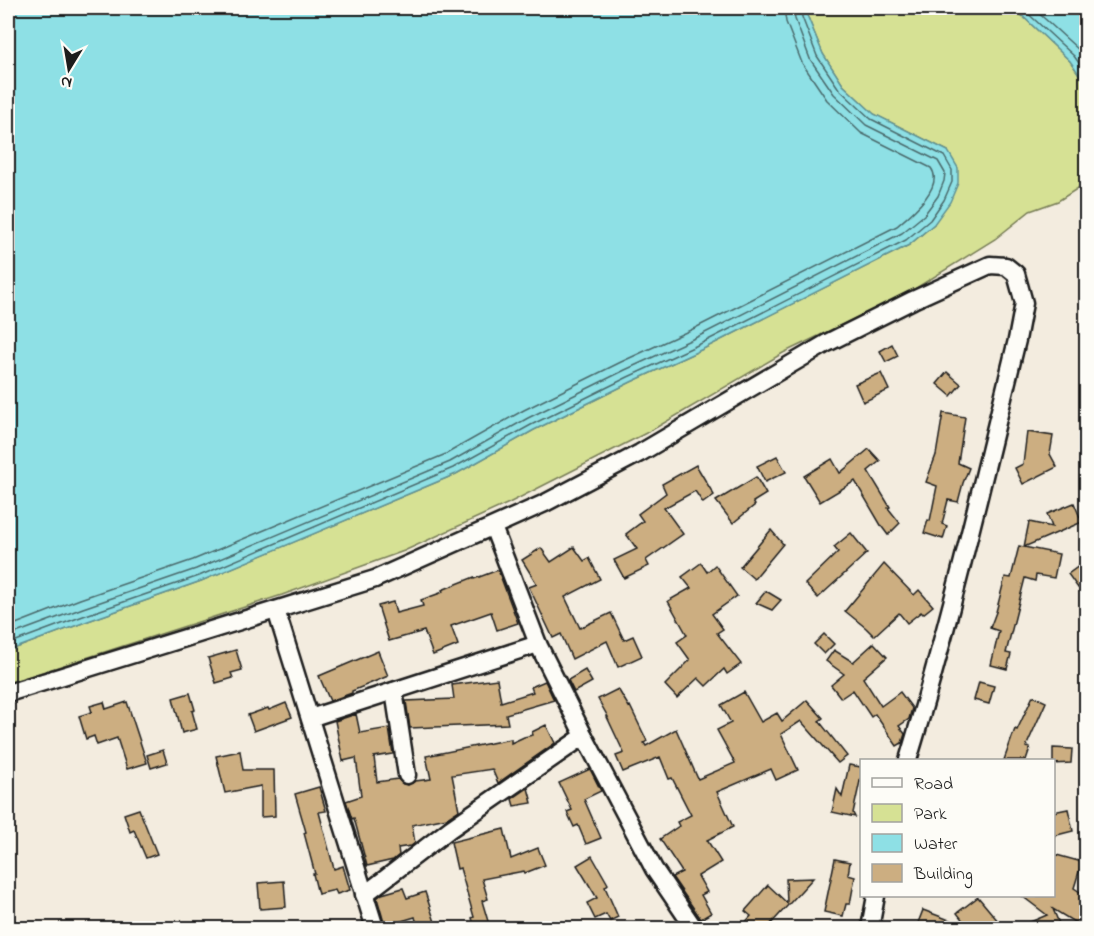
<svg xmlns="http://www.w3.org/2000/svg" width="1094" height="936" viewBox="0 0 1094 936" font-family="'Indie Flower',sans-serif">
  <rect width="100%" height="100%" fill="#f3ecdf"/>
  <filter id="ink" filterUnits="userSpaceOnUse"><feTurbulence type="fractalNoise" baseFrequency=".0167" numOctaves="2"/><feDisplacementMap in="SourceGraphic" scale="12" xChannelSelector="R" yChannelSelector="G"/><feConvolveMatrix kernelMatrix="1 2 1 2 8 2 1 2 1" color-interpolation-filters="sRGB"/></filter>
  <g filter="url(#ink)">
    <path fill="#d6e194" stroke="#797e58" stroke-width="1.5" d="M806 8H1014L1070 61 1086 84V183L1058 201 1030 211 995 239 908 293 783 353 652 430 509 503 404 551 282 595 8 683V651L88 621 201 581 456 474 534 430 631 382 705 348 909 245 934 224 948 151 874 114 843 85 823 54 807 15Z"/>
    <g fill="#8ee0e5" stroke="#609295" stroke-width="1.5">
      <path d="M8 8H806L807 15 823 54 843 85 874 114 948 151 958 168V183L950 202 934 224 909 245 705 348 631 382 534 430 456 474 201 581 88 621 8 651Z"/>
      <path d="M1014 8H1086V84L1070 61Z"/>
    </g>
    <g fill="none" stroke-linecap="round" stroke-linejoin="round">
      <g stroke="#4a6a6c" stroke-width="1.5">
        <path d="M1022 8 1074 56 1086 73"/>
        <path d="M1033 8 1080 51 1086 60"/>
        <path d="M8 627 80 599 193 560 446 454 524 410 621 362 695 328 897 226C910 215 945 187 931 168L861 133 827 100 802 63 786 22 784 8"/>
        <path d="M8 636 83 608 196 569 450 462 528 418 625 370 699 336 902 233 924 215 938 196 944 181 945 173 938 161 866 125 834 94 810 59 795 19 793 8"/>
        <path d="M8 644 86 615 199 576 453 468 531 425 628 377 702 343 906 240 930 220 944 200 952 182V170L944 156 871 119 839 89 817 56 802 17 801 8"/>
      </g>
    </g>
    <g fill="#ccae81" stroke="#1c1c1c" stroke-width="1.5">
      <path d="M892 344 898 356 886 362 880 351Z"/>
      <path d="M947 372 961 384 951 396 937 384Z"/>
      <path d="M881 373 889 390 863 402 855 384Z"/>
      <path d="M943 413 965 417 958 463 969 468 963 483 958 502 948 500 942 524 947 526 943 539 924 533 928 520 930 521 937 486 926 482 936 455Z"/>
      <path d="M1027 432 1053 436 1050 454 1057 467 1023 484 1015 468 1023 464Z"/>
      <path d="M869 449 880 461 868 471 890 507 888 508 900 523 888 535 882 527 855 481 820 502 804 476 832 459 840 473Z"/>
      <path d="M777 456 786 472 765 482 757 466Z"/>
      <path d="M696 465 714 495 703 503 695 491 664 508 683 534 646 560 649 566 624 578 614 560 637 549 626 534 643 521 638 514 666 493 662 484Z"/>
      <path d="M756 477 766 494 753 502 755 505 733 523 716 501Z"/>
      <path d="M1074 503 1082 522 1024 547 1029 522 1052 527 1047 514Z"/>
      <path d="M771 530 783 544 754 579 740 567Z"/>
      <path d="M851 533 867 553 818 598 805 584 838 552 834 547Z"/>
      <path d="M1019 546 1059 554 1054 578 1036 575 1035 581 1025 578 1006 653 1011 654 1007 669 991 665 999 631 990 628 996 612 1005 577 1011 578Z"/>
      <path d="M574 547 584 561 589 558 600 579 565 597 580 628 611 613 624 640 633 636 642 656 618 667 607 641 572 659 561 634 553 638 529 587 537 584 522 560 541 548 551 562Z"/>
      <path d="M1086 561V582L1078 588 1068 574Z"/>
      <path d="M701 563 707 572 715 565 737 596 712 614 723 629 717 633 741 664 727 674 724 669 706 686 698 678 677 698 665 685 690 660 677 642 687 635 668 601 691 588 682 577Z"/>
      <path d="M884 564 914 595 919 590 933 606 923 614 921 612 907 623 899 613 874 636 866 628 845 611Z"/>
      <path d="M498 570 518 623 497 630 491 612 451 626 458 645 433 655 424 631 389 641 378 606 393 602 396 613 423 606 421 600 443 592 442 590 474 577V579Z"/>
      <path d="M766 591 781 600 772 610 756 603Z"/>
      <path d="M824 634 834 644 824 654 814 644Z"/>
      <path d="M874 643 887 657 863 678 881 706 900 692 912 708 909 719 899 726 905 734 902 743 897 746 875 714 871 717 853 690 841 698 831 685 844 674 826 661 834 650 853 662Z"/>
      <path d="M236 650 242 670 231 673 233 678 216 683 208 658Z"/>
      <path d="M378 651 388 676 352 691V693L330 701 319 676Z"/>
      <path d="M585 670 592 682 574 692 568 680Z"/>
      <path d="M497 679 501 702 533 692 531 687 545 681 554 700 506 714 508 724 410 728 406 701 454 699 452 685Z"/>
      <path d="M979 682 994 686 989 704 974 700Z"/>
      <path d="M618 689 629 707 630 706 647 741 644 743 646 746 676 729 698 779 735 763 717 730 731 723 721 705 744 692 761 722 777 713 782 721 807 700 823 718 819 721 847 756 838 763 801 721 781 734 798 770 776 780 771 769 717 792 733 827 707 840 721 862 698 876 707 892 701 895 711 913 701 919 672 877 682 872 660 839 679 826 677 822 691 815 672 778 669 779 660 757 623 772 616 756 624 753 607 717H608L598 699Z"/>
      <path d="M190 693 195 710 192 711 197 729 182 733 173 698Z"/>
      <path d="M1033 696 1046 702 1026 747 1030 748 1026 760H1004L1015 729 1017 730Z"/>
      <path d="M104 702 106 709 127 702 147 763 127 769 117 738 97 745 94 736 86 739 79 716 92 712 90 706Z"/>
      <path d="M286 703 292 717 254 731 248 715 268 708 269 710Z"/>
      <path d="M356 714 360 733 389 728 393 754 374 757 377 782 398 779 403 784 408 785 415 781 431 779 426 756 511 739V743L524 737 533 735 532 732 546 725 555 743 498 783 492 769 452 775 459 810 447 818 412 825 415 843 411 846 398 848 399 855 393 860 367 866 354 818 352 819 346 801 361 796 356 758 343 761 335 721Z"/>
      <path d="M1053 748 1072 749 1071 763 1053 764Z"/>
      <path d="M163 750 167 763 151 768 147 755Z"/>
      <path d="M240 751 243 770H274L275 816 261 817V786L225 793 216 756Z"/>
      <path d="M849 765 861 767V782L860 781 853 813 855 817 832 812 837 789 842 797Z"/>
      <path d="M590 769 601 791 584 799 601 838 586 844 578 825 574 827 567 812 572 810 559 783Z"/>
      <path d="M319 787 326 811 319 812 334 869 343 866 350 890 337 894 335 890 318 894 313 874H315L304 833 306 832 295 794Z"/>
      <path d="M528 788 532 803 514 806 512 799Z"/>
      <path d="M139 809 157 854 146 858 134 830 130 832 124 814Z"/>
      <path d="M1068 809 1073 831 1053 836V812Z"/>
      <path d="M504 829 511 859 538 848 545 865 525 873 524 871 482 879 488 899 482 901 490 928H475L472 918 474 917 460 868 457 869 451 842Z"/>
      <path d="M1053 854 1082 862 1074 888 1086 896V928H1084L1053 909 1061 928H1016L1047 915 1022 896H1053Z"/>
      <path d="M592 856 608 884 605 887 618 917 610 921 606 914 595 919 587 903 597 898 577 865Z"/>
      <path d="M835 859 850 862 848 875 855 877 850 904H846L843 916 824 912Z"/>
      <path d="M813 878 767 928H740L751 916 745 911 768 885 787 903 786 879Z"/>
      <path d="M284 881 286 907 260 909 258 883Z"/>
      <path d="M403 888 407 898 425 892 437 928H418L415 917 385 926 377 898 382 894Z"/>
      <path d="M978 897 1004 928H916L923 910 968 927 957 913Z"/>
    </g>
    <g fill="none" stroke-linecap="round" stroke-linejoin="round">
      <defs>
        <g id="street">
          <path d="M493 527 538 644 584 736 654 869 694 928"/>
          <path d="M276 610 375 928"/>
          <path d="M394 691 407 775"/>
          <path d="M8 693 375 579 545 503 640 453 827 343 913 300 990 265 1006 266 1016 274 1024 303 1017 340C983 480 950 622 908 760"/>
          <path d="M310 718 538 644"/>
          <path d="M364 895 450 829 584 736"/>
          <path d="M870 928 876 896"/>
        </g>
      </defs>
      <use href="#street" stroke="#1c1c1c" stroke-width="21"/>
      <use href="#street" stroke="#fdfcf7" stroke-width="16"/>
    </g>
  </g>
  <rect width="1094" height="936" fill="none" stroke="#fdfcf7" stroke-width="30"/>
  <rect x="15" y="15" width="1064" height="906" fill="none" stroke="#1c1c1c" stroke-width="2" filter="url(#ink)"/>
  <rect x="860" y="759" width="195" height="138" fill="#fdfcf7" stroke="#a3a29f" stroke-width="1.5"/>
  <rect x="872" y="778" width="30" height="9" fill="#fdfcf7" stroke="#a3a29f" stroke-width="1.5"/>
  <text x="914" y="789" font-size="18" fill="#1c1c1c">Road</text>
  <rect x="872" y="804" width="30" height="18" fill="#d6e194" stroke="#a3a29f" stroke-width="1.5"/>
  <text x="914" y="819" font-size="18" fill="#1c1c1c">Park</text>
  <rect x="872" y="834" width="30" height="18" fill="#8ee0e5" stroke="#a3a29f" stroke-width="1.5"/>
  <text x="914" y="849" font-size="18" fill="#1c1c1c">Water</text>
  <rect x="872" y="864" width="30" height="18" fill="#ccae81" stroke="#a3a29f" stroke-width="1.5"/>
  <text x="914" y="879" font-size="18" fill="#1c1c1c">Building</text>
  <g transform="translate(69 69) rotate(191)" stroke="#fdfcf7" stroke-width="4.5" paint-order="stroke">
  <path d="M0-4.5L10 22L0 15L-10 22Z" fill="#1c1c1c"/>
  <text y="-9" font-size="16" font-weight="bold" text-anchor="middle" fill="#1c1c1c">N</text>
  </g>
</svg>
